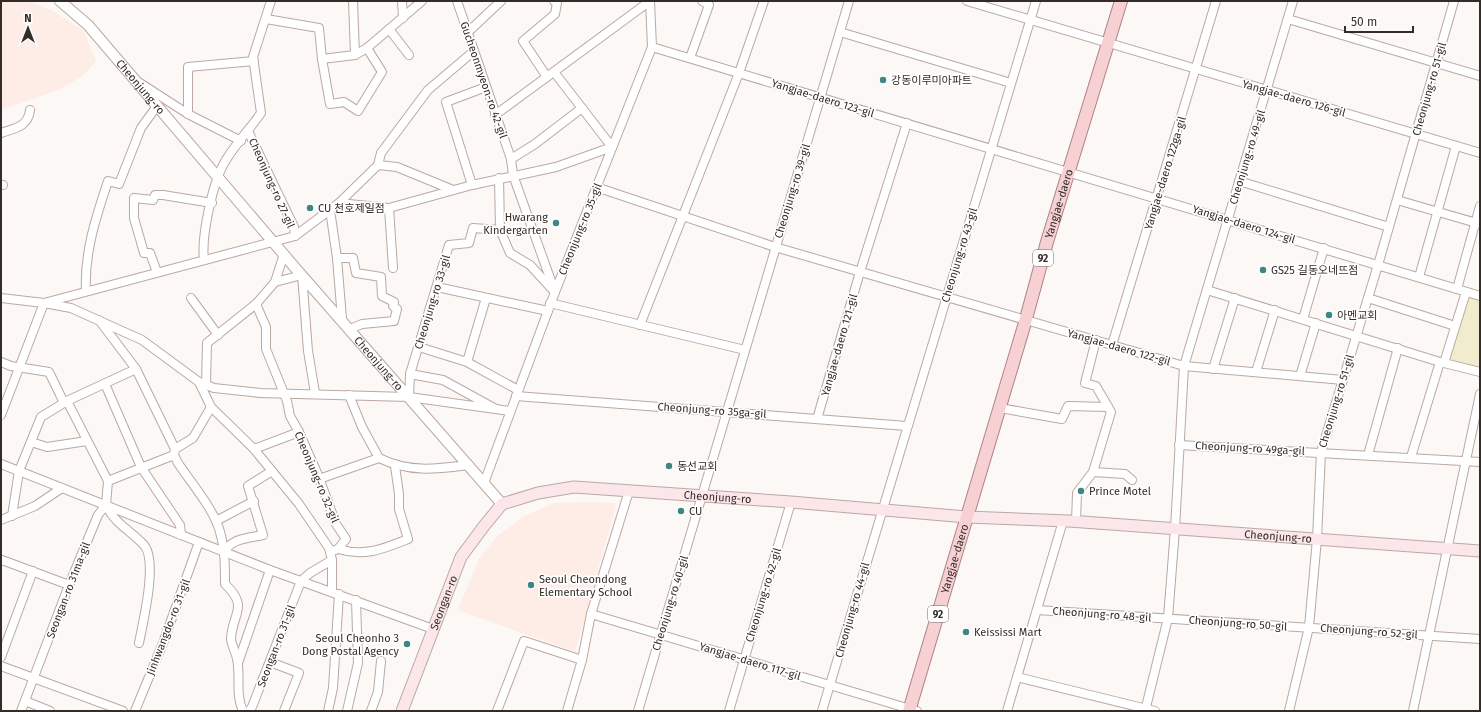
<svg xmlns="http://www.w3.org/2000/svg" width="1481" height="712" viewBox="0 0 1481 712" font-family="'Fira Sans','Noto Sans KR',sans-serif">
  <rect width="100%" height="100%" fill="#fcf8f6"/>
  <g fill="#feece6">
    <path d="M1 1H27L51 10 83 30 96 61 85 74 61 89 1 110Z"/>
    <path d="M591 502 614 503 616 506 575 652 458 610 479 559 496 537 525 516 554 503Z"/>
  </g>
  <path fill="#f1eccd" d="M1467 295 1480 300V367L1448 359Z"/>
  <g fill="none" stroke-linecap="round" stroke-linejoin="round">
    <defs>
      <g id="minor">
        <path d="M353 1 355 55"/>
        <path d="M402 1 403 18"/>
        <path d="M457 1 511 159 513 175 555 292"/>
        <path d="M967 1 1480 153"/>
        <path d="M266 19 319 28 322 59 330 104 344 102 358 111 382 72 367 48"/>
        <path d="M1288 19 1480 76"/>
        <path d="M389 29 409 55"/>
        <path d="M468 32 501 1"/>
        <path d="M840 32 1011 83"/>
        <path d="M652 47 1480 296"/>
        <path d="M690 58 709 5 702 1"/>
        <path d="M322 59 355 55 367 48 422 1"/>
        <path d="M547 77 523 41 555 14 557 3 554 1"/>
        <path d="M140 83 188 114 241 141"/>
        <path d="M188 114V67L254 61"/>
        <path d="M495 115 650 1"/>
        <path d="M248 131 294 227 295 236"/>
        <path d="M1 133C15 128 28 127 30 110"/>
        <path d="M511 159 535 144 582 108"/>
        <path d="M378 165 381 153 428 90 474 51"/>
        <path d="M499 178 500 230 510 253 530 265 552 289"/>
        <path d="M1239 181 1389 227"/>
        <path d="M1 185H3"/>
        <path d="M472 185 446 102 486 87"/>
        <path d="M596 187 775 247 1184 366 1343 380"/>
        <path d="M1397 200 1480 224"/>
        <path d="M339 203 378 165 397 167 453 190"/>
        <path d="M389 208 393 268"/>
        <path d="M330 210 337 258 342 319"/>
        <path d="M337 258H353L356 273 381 277 382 296 394 302 393 306 397 309 394 321 362 324 350 329"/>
        <path d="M204 260C201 236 213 180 226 160 236 143 250 129 261 113L253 57 271 1"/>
        <path d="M157 272 150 253H144L134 218V198L153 200 155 195H163L212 203"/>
        <path d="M1419 277 1456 146"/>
        <path d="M275 282 302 275 308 351 315 393"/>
        <path d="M437 287 548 311"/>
        <path d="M1457 289 1480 206"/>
        <path d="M1207 290 1440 362 1480 372"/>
        <path d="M86 291C84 253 96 217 108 181L119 184 141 128 157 106"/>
        <path d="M1 298 44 303 295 236 339 203 389 208 472 185 556 167 612 147 554 72"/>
        <path d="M191 298 218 335"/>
        <path d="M1368 298 1455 326"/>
        <path d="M550 303 745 350"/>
        <path d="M256 304 266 327V349L287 401 290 416 299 432 318 475 336 524 346 539 338 549 330 552"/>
        <path d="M1303 319 1324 248"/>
        <path d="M99 320 136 369 175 449"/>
        <path d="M640 325 739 73 764 1"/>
        <path d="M1112 345 1216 1"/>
        <path d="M419 347 467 362 518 390"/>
        <path d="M1 362 11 366 49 372 64 403"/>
        <path d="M467 362 486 298"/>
        <path d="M1444 363 1466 292"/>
        <path d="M1213 369 1235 298"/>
        <path d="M1256 372 1275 310"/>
        <path d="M410 374 443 380 494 408"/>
        <path d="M1300 376 1316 323"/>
        <path d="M199 382 211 407 254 449 299 504 329 548 332 560V592"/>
        <path d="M105 384 141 467 180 525 181 535"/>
        <path d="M206 385 207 343 256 304 275 282 284 254"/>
        <path d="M349 395 362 427 379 458"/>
        <path d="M516 396 907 426"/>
        <path d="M409 397 410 374 449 245 469 243 473 228 500 230"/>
        <path d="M67 401 108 481 106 505"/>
        <path d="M211 407 193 438 175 449 174 455 178 463C191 483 214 509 220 532 225 549 225 567 225 584 249 607 233 612 231 638 231 645 236 652 237 659 241 677 235 694 243 711"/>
        <path d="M1000 408 1062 419 1068 406 1108 407"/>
        <path d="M1 415 44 303 71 308 142 340 199 382 214 388 260 393 409 397 510 411"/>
        <path d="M817 419 860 272 907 123"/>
        <path d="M31 442 47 447 87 441"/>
        <path d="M1179 445 1480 462"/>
        <path d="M254 449 299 432"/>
        <path d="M1368 455 1398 348"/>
        <path d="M1411 457 1440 362"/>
        <path d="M1 464 270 570 433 629"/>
        <path d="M1093 472 1125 474 1132 480"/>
        <path d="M319 479 379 458C410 473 436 469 469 465"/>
        <path d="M108 481 174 455"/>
        <path d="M484 483 555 292 652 47 650 1"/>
        <path d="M106 505C114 523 131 531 144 545 158 561 143 622 139 643"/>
        <path d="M12 516 19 471 41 417 67 401 136 369"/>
        <path d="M1 520 35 506 62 488"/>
        <path d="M216 521 254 501"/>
        <path d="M1076 522 1077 493 1093 472 1111 412 1096 386 1085 383 1096 340"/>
        <path d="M338 549C365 557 383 549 408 539L399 509V494L395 466"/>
        <path d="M224 552C232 538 249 538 263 535L248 486 272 471"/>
        <path d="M1 561 2 560 69 585"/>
        <path d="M1037 610 1480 639"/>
        <path d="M591 614 917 711"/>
        <path d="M1 657 33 571"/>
        <path d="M270 662 299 673 284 711"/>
        <path d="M238 663 270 570"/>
        <path d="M1 666 123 711"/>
        <path d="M1017 677 1155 711"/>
        <path d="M25 701 50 711"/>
        <path d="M21 711 69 585 98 515 106 505"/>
        <path d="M135 711 163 643 199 542"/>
        <path d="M249 711 252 707 301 581 310 573 332 560"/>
        <path d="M328 711 333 688 339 594"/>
        <path d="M347 711 358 663 356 600"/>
        <path d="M371 711 378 692 381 661"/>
        <path d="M497 711 524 641 582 660"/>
        <path d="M567 711 582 660 591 614 629 491"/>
        <path d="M638 711 849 1"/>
        <path d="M729 711 791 502"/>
        <path d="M822 711 1036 1"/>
        <path d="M1007 711 1063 521"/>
        <path d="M1145 711 1168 618 1175 529 1184 366 1293 1"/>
        <path d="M1289 711 1309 627 1317 539 1321 452 1378 265 1454 1"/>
        <path d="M1413 711 1480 394"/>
      </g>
      <g id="tertiary">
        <path id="s1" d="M60 1 88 25 297 270 502 504"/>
      </g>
      <g id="secondary">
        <path id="s2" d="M402 711 461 557 484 526 502 504 538 493 574 487 791 502 967 517 1069 521 1480 551"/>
      </g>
      <g id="primary">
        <path id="s3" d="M909 711 1024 326 1047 242 1121 1"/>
      </g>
    </defs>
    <use href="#minor" stroke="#bca8a2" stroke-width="10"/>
    <use href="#tertiary" stroke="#bca8a2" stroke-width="12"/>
    <use href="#secondary" stroke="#bca8a2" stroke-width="13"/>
    <use href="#primary" stroke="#af8286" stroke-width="14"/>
    <use href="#minor" stroke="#fff" stroke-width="8"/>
    <use href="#tertiary" stroke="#fff" stroke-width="10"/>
    <use href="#secondary" stroke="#fbe7ea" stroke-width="11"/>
    <use href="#primary" stroke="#f7d0d4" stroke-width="12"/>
  </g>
  <g fill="#3e8681" stroke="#fff" stroke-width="1.5">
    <circle cx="883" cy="80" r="4"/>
    <circle cx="310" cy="208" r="4"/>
    <circle cx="556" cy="223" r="4"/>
    <circle cx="1263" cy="270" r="4"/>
    <circle cx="1329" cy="315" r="4"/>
    <circle cx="669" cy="466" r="4"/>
    <circle cx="1081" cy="491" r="4"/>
    <circle cx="681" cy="511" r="4"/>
    <circle cx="531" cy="585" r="4"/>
    <circle cx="966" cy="632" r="4"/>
    <circle cx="407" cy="644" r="4"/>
  </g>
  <g text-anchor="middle" stroke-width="3.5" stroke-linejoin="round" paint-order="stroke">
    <g fill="#fff" stroke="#706b69" stroke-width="1">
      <rect x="1033" y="250" width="20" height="16" rx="3"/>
      <rect x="928" y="606" width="20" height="16" rx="3"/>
    </g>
    <g font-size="10" font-weight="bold" fill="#332c29">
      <text x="1043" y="262">92</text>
      <text x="938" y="618">92</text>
    </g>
    <g font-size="11" fill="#332c29" stroke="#fff">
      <text transform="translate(484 80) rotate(71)" y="4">Gucheonmyeon-ro 42-gil</text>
      <text dy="4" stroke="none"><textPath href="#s1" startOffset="118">Cheonjung-ro</textPath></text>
      <text transform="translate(1429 89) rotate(-74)" y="4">Cheonjung-ro 51-gil</text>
      <text transform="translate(823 98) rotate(17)" y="4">Yangjae-daero 123-gil</text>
      <text transform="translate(1294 98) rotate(16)" y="4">Yangjae-daero 126-gil</text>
      <text transform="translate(1247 157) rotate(-73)" y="4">Cheonjung-ro 49-gil</text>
      <text transform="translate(1165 173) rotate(-73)" y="4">Yangjae-daero 122ga-gil</text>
      <text transform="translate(272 183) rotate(66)" y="4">Cheonjung-ro 27-gil</text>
      <text transform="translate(792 191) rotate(-73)" y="4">Cheonjung-ro 39-gil</text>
      <text dy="4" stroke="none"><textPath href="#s3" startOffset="529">Yangjae-daero</textPath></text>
      <text transform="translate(1244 224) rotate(17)" y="4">Yangjae-daero 124-gil</text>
      <text transform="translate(580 229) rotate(-68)" y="4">Cheonjung-ro 35-gil</text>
      <text transform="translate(959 255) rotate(-73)" y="4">Cheonjung-ro 43-gil</text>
      <text transform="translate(432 302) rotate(-73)" y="4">Cheonjung-ro 33-gil</text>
      <text transform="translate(839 345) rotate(-74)" y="4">Yangjae-daero 121-gil</text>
      <text transform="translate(1119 347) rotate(16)" y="4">Yangjae-daero 122-gil</text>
      <text dy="4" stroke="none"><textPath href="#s1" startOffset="483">Cheonjung-ro</textPath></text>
      <text transform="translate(1336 401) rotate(-73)" y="4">Cheonjung-ro 51-gil</text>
      <text transform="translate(712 410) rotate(4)" y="4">Cheonjung-ro 35ga-gil</text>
      <text transform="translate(1250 448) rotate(3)" y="4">Cheonjung-ro 49ga-gil</text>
      <text transform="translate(317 477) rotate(67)" y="4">Cheonjung-ro 32-gil</text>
      <text dy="4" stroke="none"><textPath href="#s2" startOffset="450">Cheonjung-ro</textPath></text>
      <text dy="4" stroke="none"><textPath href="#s2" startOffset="1012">Cheonjung-ro</textPath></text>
      <text dy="4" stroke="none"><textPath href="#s3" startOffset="159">Yangjae-daero</textPath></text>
      <text transform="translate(68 590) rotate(-69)" y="4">Seongan-ro 31ma-gil</text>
      <text transform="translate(763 595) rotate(-73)" y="4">Cheonjung-ro 42-gil</text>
      <text dy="4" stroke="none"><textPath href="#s2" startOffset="116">Seongan-ro</textPath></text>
      <text transform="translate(670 603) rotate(-73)" y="4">Cheonjung-ro 40-gil</text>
      <text transform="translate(852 610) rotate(-74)" y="4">Cheonjung-ro 44-gil</text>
      <text transform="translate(1102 614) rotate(4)" y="4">Cheonjung-ro 48-gil</text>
      <text transform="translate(1238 623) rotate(4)" y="4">Cheonjung-ro 50-gil</text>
      <text transform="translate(168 627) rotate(-69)" y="4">Jinhwangdo-ro 31-gil</text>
      <text transform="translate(1369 631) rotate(4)" y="4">Cheonjung-ro 52-gil</text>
      <text transform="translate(276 646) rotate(-69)" y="4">Seongan-ro 31-gil</text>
      <text transform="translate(750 661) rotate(17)" y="4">Yangjae-daero 117-gil</text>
    </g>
    <g font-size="11" fill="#332c29" stroke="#fff" text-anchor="start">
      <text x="891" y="84">강동이루미아파트</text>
      <text x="318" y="212">CU 천호제일점</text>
      <text x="548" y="221" text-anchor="end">Hwarang<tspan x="548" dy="13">Kindergarten</tspan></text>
      <text x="1271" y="274">GS25 길동오네뜨점</text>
      <text x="1337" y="319">아멘교회</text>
      <text x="677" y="470">동선교회</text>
      <text x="1089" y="495">Prince Motel</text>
      <text x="689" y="515">CU</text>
      <text x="539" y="583">Seoul Cheondong<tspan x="539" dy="13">Elementary School</tspan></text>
      <text x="974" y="636">Keississi Mart</text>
      <text x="399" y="642" text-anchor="end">Seoul Cheonho 3<tspan x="399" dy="13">Dong Postal Agency</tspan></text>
    </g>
  </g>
  <rect width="1481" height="712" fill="none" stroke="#332c29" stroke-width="4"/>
  <g transform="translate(28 28)" stroke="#ffffff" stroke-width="3" paint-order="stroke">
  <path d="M0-3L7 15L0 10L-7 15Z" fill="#332c29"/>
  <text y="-6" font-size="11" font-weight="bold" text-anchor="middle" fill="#332c29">N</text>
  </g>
  <path d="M1345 26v6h68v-6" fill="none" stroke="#332c29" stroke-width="2"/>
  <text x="1351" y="26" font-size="12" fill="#332c29" stroke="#ffffff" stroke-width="3" paint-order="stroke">50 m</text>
</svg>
